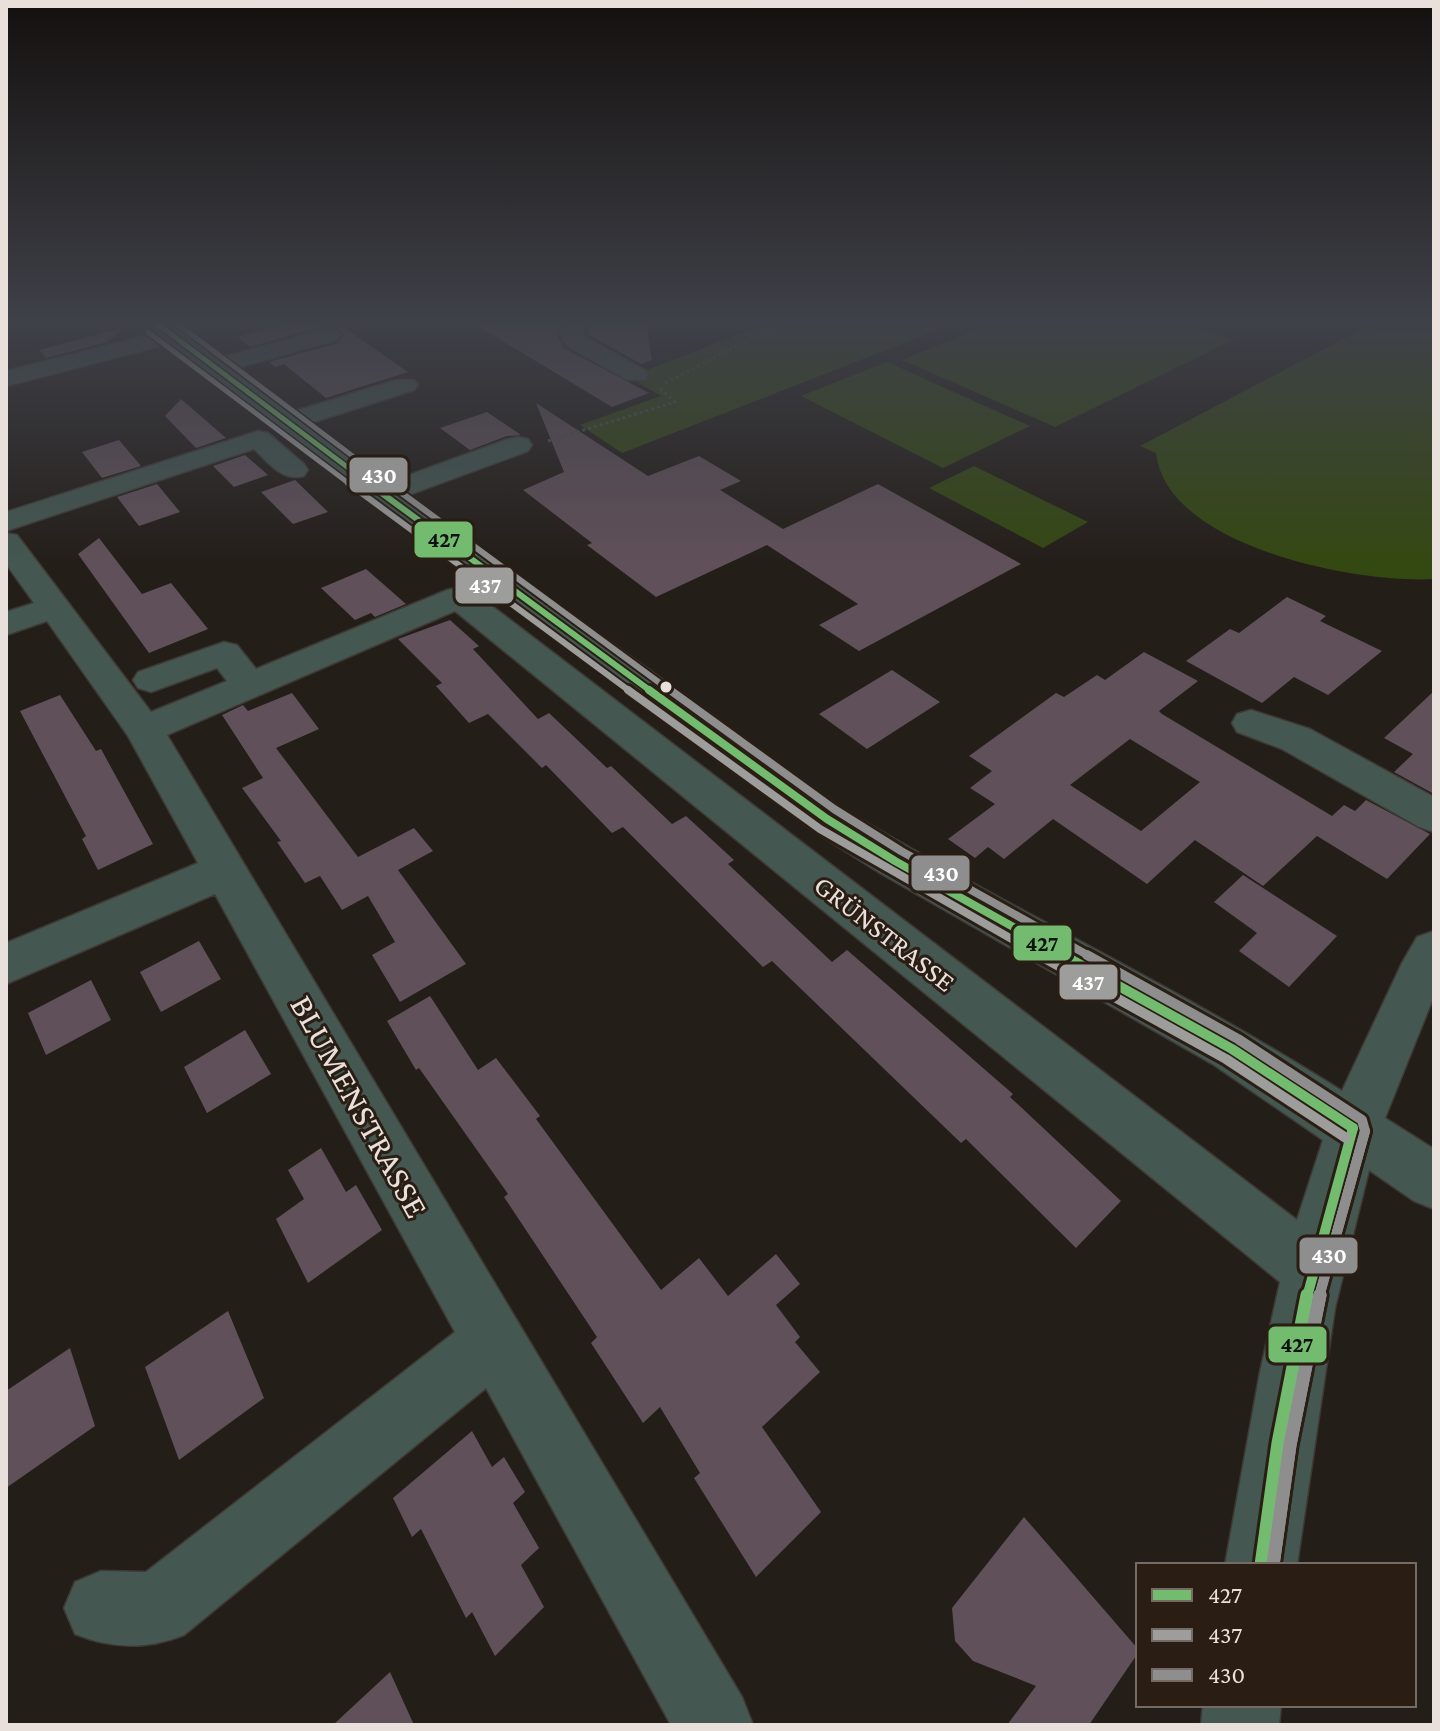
<svg xmlns="http://www.w3.org/2000/svg" width="1440" height="1731" viewBox="0 0 1440 1731" font-family="'Crimson Pro',serif">
  <rect width="100%" height="100%" fill="#241e19"/>
  <g fill="#344812">
    <path d="M772 322H958L622 453 580 425 661 396 629 377Z"/>
    <path d="M996 322H1181L1233 340 1055 427 902 360Z"/>
    <path d="M1368 326 1387 332H1434V579C1358 584 1166 547 1156 453L1140 446Z"/>
    <path d="M887 362 1030 426 943 468 801 396Z"/>
    <path d="M974 466 1088 522 1043 548 929 488Z"/>
  </g>
  <g fill="#605059" fill-rule="evenodd">
    <path d="M294 322H336L408 372 326 398 284 364 275 367 269 362 338 343 344 335 339 328 328 325 250 347 238 337Z"/>
    <path d="M471 322H562L556 333 564 348 649 393 612 407Z"/>
    <path d="M591 322H646L652 360 641 364 587 334Z"/>
    <path d="M123 328 107 342 46 358 39 350Z"/>
    <path d="M181 399 226 438 196 448 165 416Z"/>
    <path d="M536 403 648 476 699 456 741 481 720 490 783 529 878 484 1021 564 859 651 819 625 858 604 767 545 656 597 587 545 592 543 523 490 564 472Z"/>
    <path d="M487 412 521 435 507 436 470 450 440 428Z"/>
    <path d="M119 440 141 466 102 478 82 452Z"/>
    <path d="M245 455 268 475 234 487 213 466Z"/>
    <path d="M295 480 328 512 293 524 261 492Z"/>
    <path d="M157 484 180 512 139 526 117 497Z"/>
    <path d="M99 538 142 594 171 583 208 629 149 653 78 554Z"/>
    <path d="M366 569 406 604 375 617 371 613 355 620 321 588Z"/>
    <path d="M1287 597 1326 616 1320 621 1382 651 1328 695 1294 677 1262 703 1186 661 1230 629 1239 633Z"/>
    <path d="M450 620 479 646 473 649 538 719 549 713 607 768 611 766 672 824 686 816 734 860 728 864 832 962 847 950 1013 1094 1010 1097 1121 1201 1076 1248 966 1139 961 1143 772 961 763 967 623 827 612 833 546 765 542 768 488 714 469 723 436 686 442 683 398 639Z"/>
    <path d="M1144 652 1198 681 1159 711 1162 714 1332 816 1344 805 1355 811 1366 800 1430 834 1387 879 1317 836 1263 886 1195 840 1147 884 1053 819 1004 859 988 847 975 858 948 839 995 804 970 788 992 771 969 756 1056 693 1064 697 1097 675 1105 680ZM1130 739 1200 782 1141 831 1070 785Z"/>
    <path d="M892 670 940 702 867 749 819 714Z"/>
    <path d="M1434 691V794L1394 772 1413 754 1384 738Z"/>
    <path d="M292 693 319 729 276 748 358 857 414 828 433 851 398 870 466 964 400 1002 372 955 395 942 368 896 342 910 320 876 305 883 277 842 281 841 242 788 263 778 222 715 243 705 248 711Z"/>
    <path d="M60 695 96 751 101 749 153 844 98 870 82 839 86 836 20 711Z"/>
    <path d="M1243 875 1337 936 1289 987 1239 951 1257 933 1214 902Z"/>
    <path d="M199 941 221 979 161 1012 140 972Z"/>
    <path d="M91 980 111 1020 46 1055 28 1013Z"/>
    <path d="M430 996 478 1070 496 1058 540 1116 536 1119 661 1290 699 1258 728 1296 776 1254 800 1284 776 1305 800 1337 795 1342 820 1372 762 1427 821 1512 756 1577 694 1478 700 1473 660 1407 643 1423 591 1343 597 1337 504 1197 508 1194 419 1068 416 1070 387 1021Z"/>
    <path d="M245 1030 271 1074 207 1113 184 1067Z"/>
    <path d="M321 1148 346 1192 356 1185 382 1230 308 1283 276 1219 304 1199 288 1170Z"/>
    <path d="M228 1311 264 1398 179 1460 145 1367Z"/>
    <path d="M70 1348 95 1426 6 1488V1391Z"/>
    <path d="M472 1431 492 1467 504 1457 525 1492 513 1503 539 1548 521 1565 544 1607 495 1656 472 1612 466 1618 421 1529 412 1537 393 1498Z"/>
    <path d="M1024 1517 1138 1649V1653L1089 1725H1007L1036 1686 973 1661 955 1641 952 1608Z"/>
    <path d="M390 1672 414 1725H333Z"/>
  </g>
  <g fill="none" stroke-linecap="round" stroke-linejoin="round">
    <defs>
      <g id="minor">
        <path d="M144 322H169L219 358 329 328 337 330 341 335 337 340 234 369 292 412 396 380H414L418 385 414 390 308 424 387 483 508 439 518 437 528 439 532 445 528 451 406 496 842 808C1006 907 1180 988 1342 1091L1402 963 1417 937 1434 931V996L1385 1118 1434 1149V1209L1414 1201 1369 1170 1335 1308 1297 1565H1225L1260 1372 1280 1282 455 611 167 735 742 1697 753 1725H671L486 1388 184 1635C147 1650 112 1649 75 1634L64 1608 75 1582 101 1571 146 1572 455 1332 215 894 6 984V943L198 863 128 736 47 621 6 635V612L34 603 6 564V533L17 535 151 712 227 681 217 668 151 692 138 688 133 680 138 672 224 642 237 645 256 669 447 590 459 587 471 590 1297 1220 1323 1140 1214 1065 880 873 812 830 472 576 169 344 6 386V371L156 333Z"/>
        <path d="M566 322H588L583 332 584 336 645 370 648 375 645 380H627L565 345 559 332Z"/>
        <path d="M258 431 268 433 304 464 308 470 304 476C282 482 269 463 254 449L6 531V512Z"/>
        <path d="M1251 710 1310 729 1434 797V832L1419 827 1282 749 1237 732 1232 723 1237 714Z"/>
        <path d="M1203 1705H1281L1279 1725H1201Z"/>
      </g>
    </defs>
    <use href="#minor" stroke="#3f3935" stroke-width="3"/>
    <g stroke="#4a5752" stroke-width="3" stroke-dasharray="3 3" stroke-linecap="butt">
      <path d="M665 383 752 338 811 322"/>
      <path d="M548 441 675 402 659 388"/>
    </g>
    <use href="#minor" fill="#445750" fill-rule="evenodd"/>
    <defs>
      <path id="bus-1-far4" d="M155 322 371 485"/>
      <path id="bus-1-far3" d="M368 483 652 692"/>
      <path id="bus-1-far2" d="M649 690 827 819 895 861 1067 957"/>
      <g id="bus-1-far1">
        <path d="M1063 955 1232 1049 1353 1128"/>
        <path d="M1307 1297 1353 1128"/>
      </g>
      <path id="bus-1" d="M1261 1565 1278 1443 1307 1295"/>
      <path id="bus-2-far4" d="M148 332 351 485"/>
      <path id="bus-2-far3" d="M348 483 631 692"/>
      <path id="bus-2-far2" d="M628 690 820 829 1043 957"/>
      <g id="bus-2-far1">
        <path d="M1039 955 1226 1059 1346 1138"/>
        <path d="M1319 1297 1365 1131"/>
      </g>
      <path id="bus-2" d="M1273 1565 1290 1445 1320 1295"/>
      <path id="bus-3-far4" d="M175 322 391 485"/>
      <path id="bus-3-far3" d="M388 483 672 692"/>
      <path id="bus-3-far2" d="M670 690 834 809 901 851 1091 957"/>
      <path id="bus-3-far1" d="M1087 955 1238 1039 1362 1120 1365 1131 1319 1297"/>
      <path id="bus-3" d="M1273 1565 1290 1445 1320 1295"/>
    </defs>
    <use href="#bus-1-far4" stroke="#291d14" stroke-width="8"/>
    <use href="#bus-1-far3" stroke="#291d14" stroke-width="10"/>
    <use href="#bus-1-far2" stroke="#291d14" stroke-width="14"/>
    <use href="#bus-1-far1" stroke="#291d14" stroke-width="16"/>
    <use href="#bus-1" stroke="#291d14" stroke-width="19"/>
    <use href="#bus-2-far4" stroke="#291d14" stroke-width="8"/>
    <use href="#bus-2-far3" stroke="#291d14" stroke-width="10"/>
    <use href="#bus-2-far2" stroke="#291d14" stroke-width="14"/>
    <use href="#bus-2-far1" stroke="#291d14" stroke-width="16"/>
    <use href="#bus-2" stroke="#291d14" stroke-width="19"/>
    <use href="#bus-3-far4" stroke="#291d14" stroke-width="8"/>
    <use href="#bus-3-far3" stroke="#291d14" stroke-width="10"/>
    <use href="#bus-3-far2" stroke="#291d14" stroke-width="14"/>
    <use href="#bus-3-far1" stroke="#291d14" stroke-width="16"/>
    <use href="#bus-3" stroke="#291d14" stroke-width="19"/>
    <use href="#bus-1-far4" stroke="#72bb6f" stroke-width="5"/>
    <use href="#bus-1-far3" stroke="#72bb6f" stroke-width="6"/>
    <use href="#bus-1-far2" stroke="#72bb6f" stroke-width="8"/>
    <use href="#bus-1-far1" stroke="#72bb6f" stroke-width="10"/>
    <use href="#bus-1" stroke="#72bb6f" stroke-width="13"/>
    <use href="#bus-2-far4" stroke="#9d9d9c" stroke-width="5"/>
    <use href="#bus-2-far3" stroke="#9d9d9c" stroke-width="6"/>
    <use href="#bus-2-far2" stroke="#9d9d9c" stroke-width="8"/>
    <use href="#bus-2-far1" stroke="#9d9d9c" stroke-width="10"/>
    <use href="#bus-2" stroke="#9d9d9c" stroke-width="13"/>
    <use href="#bus-3-far4" stroke="#8e8e8e" stroke-width="5"/>
    <use href="#bus-3-far3" stroke="#8e8e8e" stroke-width="6"/>
    <use href="#bus-3-far2" stroke="#8e8e8e" stroke-width="8"/>
    <use href="#bus-3-far1" stroke="#8e8e8e" stroke-width="10"/>
    <use href="#bus-3" stroke="#8e8e8e" stroke-width="13"/>
  </g>
  <linearGradient id="sky" x2="0" y2="1"><stop stop-color="#14100e"/><stop offset="0.57" stop-color="#3f4149"/><stop offset="1" stop-color="#3f4149" stop-opacity="0"/></linearGradient>
  <rect width="1440" height="564" fill="url(#sky)"/>
  <circle fill="#e9e0db" stroke="#291d14" stroke-width="3" cx="666" cy="687" r="7"/>
  <g text-anchor="middle" stroke-width="6" stroke-linejoin="round" paint-order="stroke">
    <g font-size="28" fill="#e9e0db" stroke="#291d14">
      <text transform="translate(885 933) rotate(38)" y="10">GRÜNSTRASSE</text>
    </g>
    <g font-size="34" fill="#e9e0db" stroke="#291d14">
      <text transform="translate(360 1106) rotate(61)" y="12">BLUMENSTRASSE</text>
    </g>
  </g>
  <g stroke="#291d14" stroke-width="3">
    <rect x="348" y="456" width="61" height="38" rx="8" fill="#8e8e8e"/>
    <rect x="413" y="520" width="61" height="39" rx="8" fill="#72bb6f"/>
    <rect x="454" y="566" width="61" height="39" rx="8" fill="#9d9d9c"/>
    <rect x="910" y="854" width="61" height="38" rx="8" fill="#8e8e8e"/>
    <rect x="1012" y="924" width="61" height="38" rx="8" fill="#72bb6f"/>
    <rect x="1058" y="963" width="61" height="38" rx="8" fill="#9d9d9c"/>
    <rect x="1298" y="1236" width="61" height="39" rx="8" fill="#8e8e8e"/>
    <rect x="1267" y="1325" width="61" height="39" rx="8" fill="#72bb6f"/>
  </g>
  <g font-size="22" text-anchor="middle" font-weight="bold" fill="#fff">
    <text x="379" y="483">430</text>
    <text x="485" y="593">437</text>
    <text x="941" y="881">430</text>
    <text x="1088" y="990">437</text>
    <text x="1329" y="1263">430</text>
  </g>
  <g font-size="22" text-anchor="middle" font-weight="bold" fill="#111">
    <text x="444" y="547">427</text>
    <text x="1042" y="951">427</text>
    <text x="1297" y="1352">427</text>
  </g>
  <rect width="1440" height="1731" fill="none" stroke="#e9e0db" stroke-width="16"/>
  <rect x="1136" y="1563" width="280" height="144" fill="#291d14" stroke="#766b64" stroke-width="2"/>
  <rect x="1152" y="1589" width="40" height="12" fill="#72bb6f" stroke="#766b64" stroke-width="2"/>
  <text x="1208" y="1603" font-size="24" fill="#e9e0db">427</text>
  <rect x="1152" y="1629" width="40" height="12" fill="#9d9d9c" stroke="#766b64" stroke-width="2"/>
  <text x="1208" y="1643" font-size="24" fill="#e9e0db">437</text>
  <rect x="1152" y="1669" width="40" height="12" fill="#8e8e8e" stroke="#766b64" stroke-width="2"/>
  <text x="1208" y="1683" font-size="24" fill="#e9e0db">430</text>
</svg>
